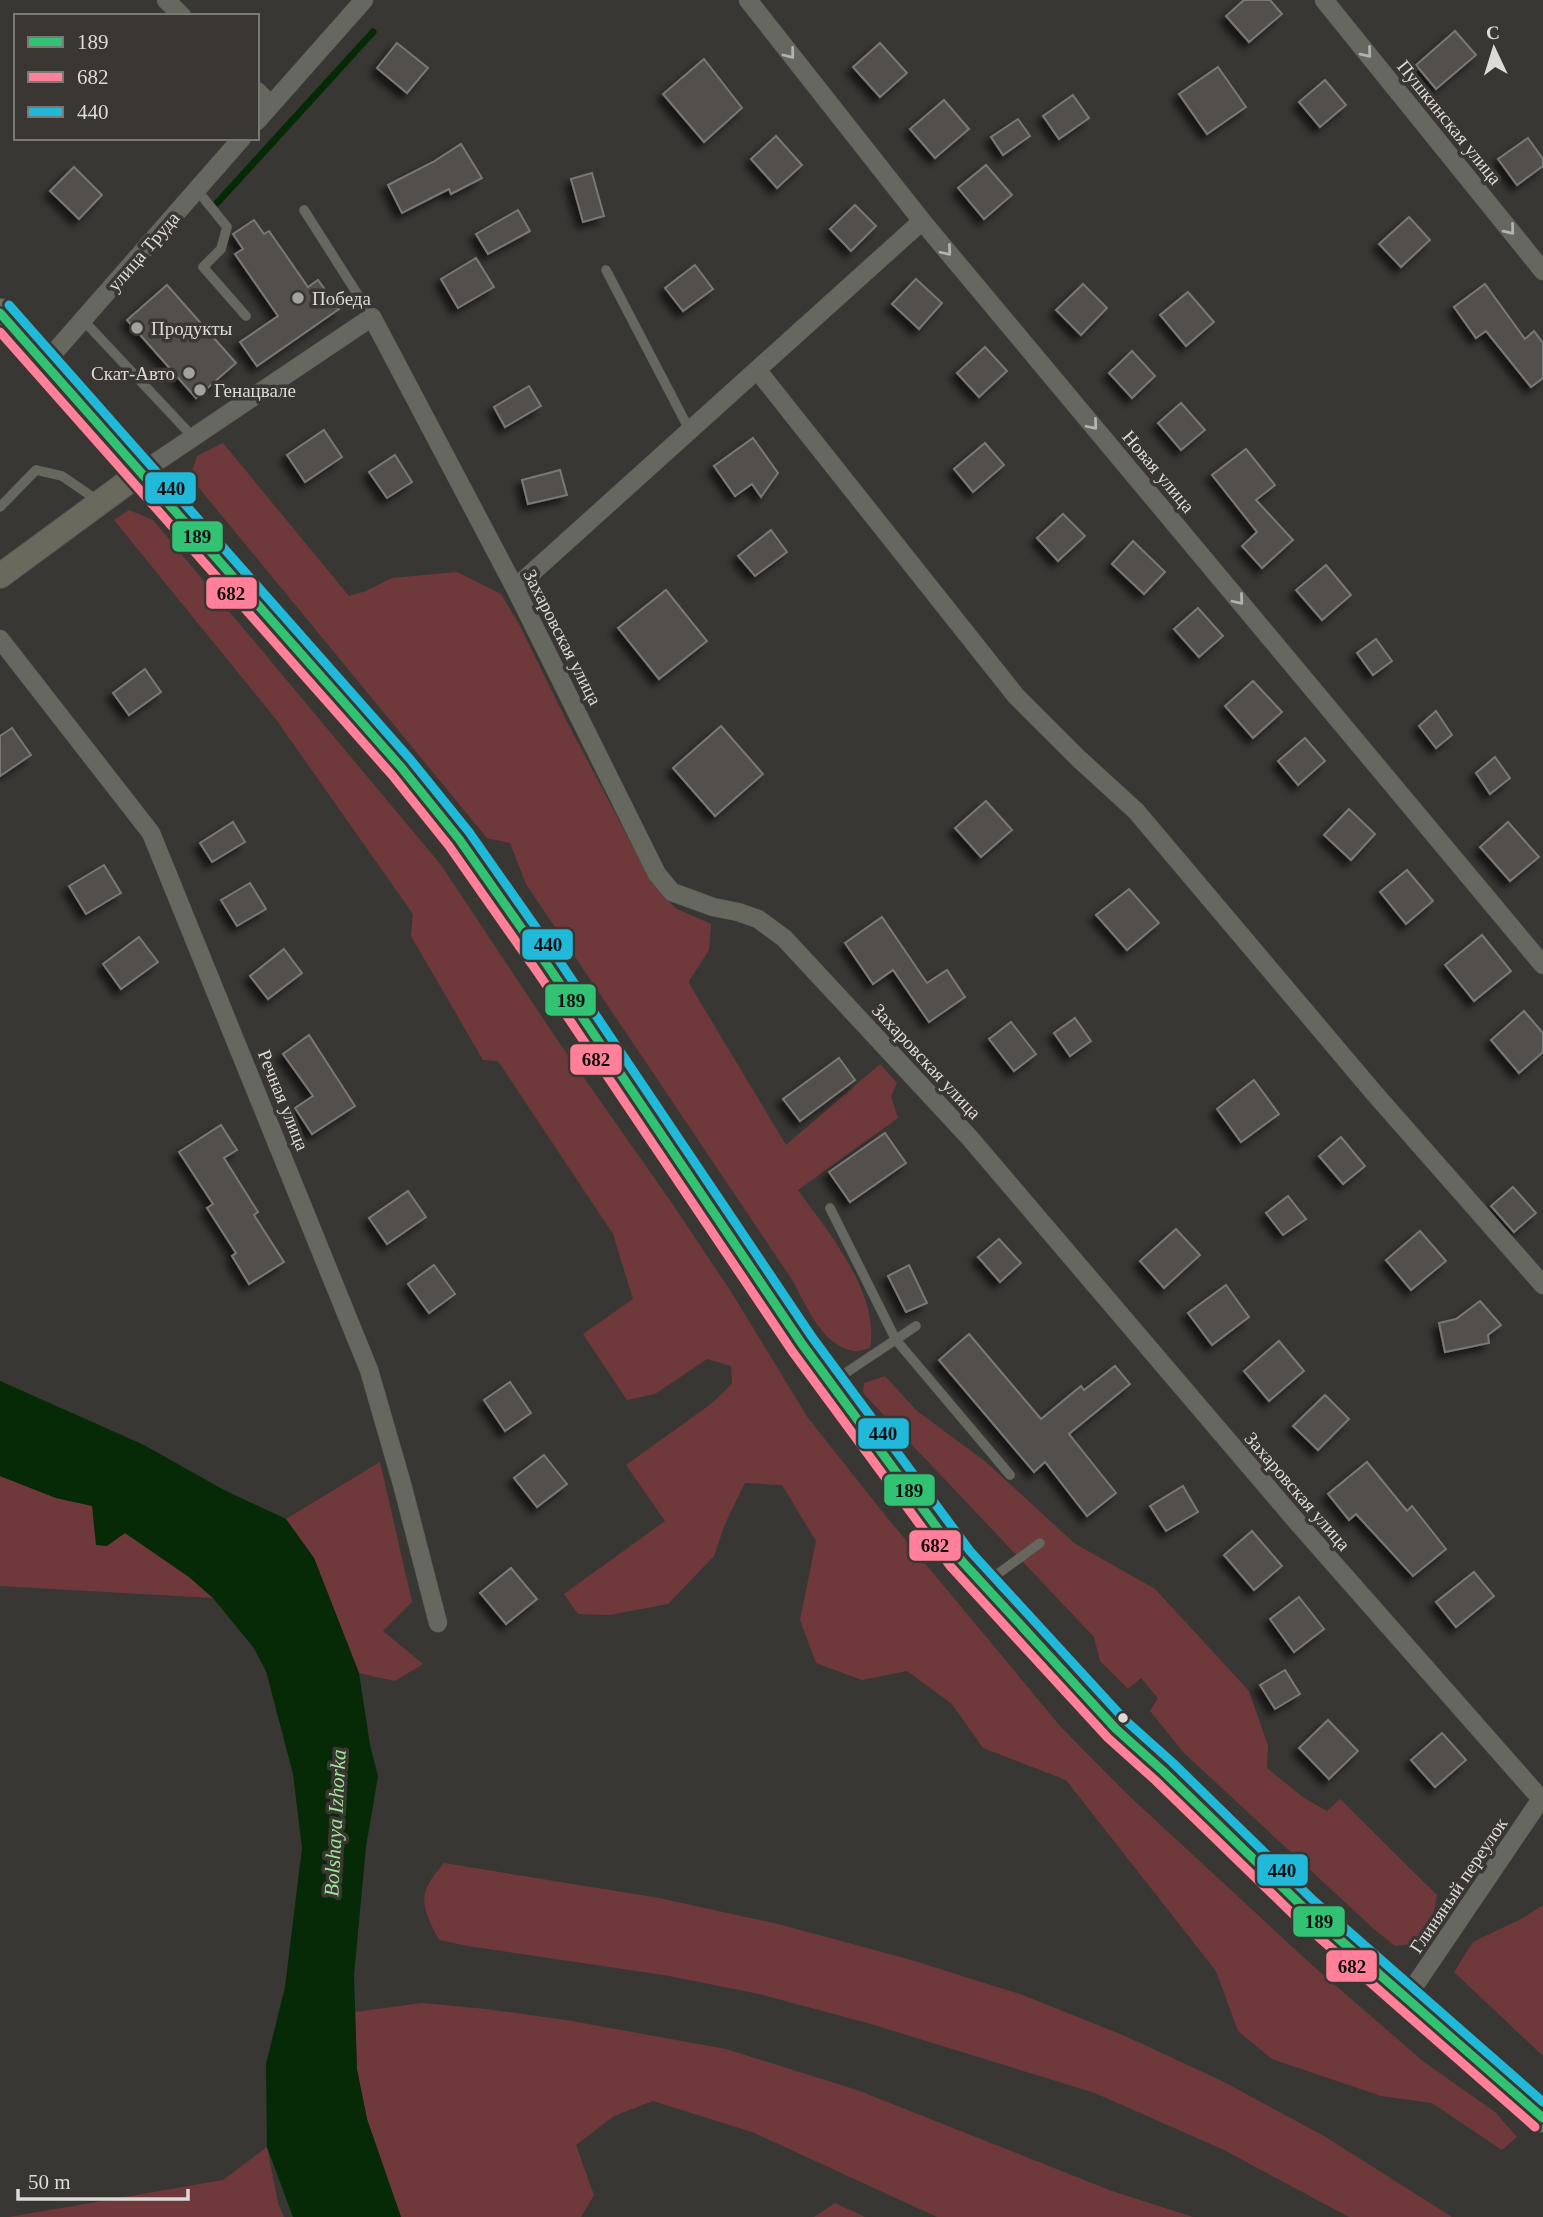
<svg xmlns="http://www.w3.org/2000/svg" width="1543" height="2217" viewBox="0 0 1543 2217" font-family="Georgia,serif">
  <defs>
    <filter id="shadow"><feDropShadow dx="-6" dy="6" stdDeviation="3.5" flood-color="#0009"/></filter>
  </defs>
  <rect width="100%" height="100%" fill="#393734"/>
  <g fill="#6f393c">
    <path d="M223 443 349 596 366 591 392 578 457 572 501 594 520 626 565 718 652 883 675 908 711 924 709 950 689 981 690 985 786 1145 880 1064 897 1083 891 1096 898 1118 798 1190C828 1232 880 1293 870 1348 865 1349 859 1352 854 1351 822 1346 806 1305 793 1281L526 884 510 843 487 838 190 477 197 456Z"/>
    <path d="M129 510 153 520 441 865 556 1038 669 1199 730 1290 808 1418 885 1515 1060 1726 1127 1794 1313 1966 1424 2062 1495 2112 1517 2137 1502 2150 1432 2103 1381 2096 1272 2059 1238 2031 1216 1971 1066 1780 983 1748 952 1704 907 1671 862 1680 816 1663 800 1620 816 1541 782 1485 745 1483 725 1524 714 1556 668 1604 609 1615 578 1614 564 1594 665 1521 626 1465 711 1404 732 1384 731 1366 707 1359 655 1394 627 1400 583 1334 633 1299 613 1234 498 1061 483 1060 411 936 413 914 275 718 114 520Z"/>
    <path d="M885 1376 917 1411 986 1462 1074 1543 1155 1589 1249 1691 1268 1746 1267 1768 1304 1798 1327 1811 1340 1799 1437 1895C1435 1916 1428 1928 1414 1944L1395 1946 1374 1929 1184 1753 1150 1711 1158 1698 1141 1678 1128 1689 1100 1661 1094 1637 863 1393 864 1383Z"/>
    <path d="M380 1462 412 1602 383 1631 423 1664 395 1681 359 1673 314 1558 286 1519Z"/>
    <path d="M0 1476 56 1498 93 1506 107 1545 125 1533 189 1577 213 1598 0 1586Z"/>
    <path d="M444 1863 659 1898 778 1924 908 1959 1020 1994 1125 2036 1222 2081 1324 2136 1452 2217H1349L1224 2150 1095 2093 871 2024 759 1994 664 1975 468 1946 439 1940C420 1904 417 1894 444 1863Z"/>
    <path d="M1543 1905V2056L1454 1972 1473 1942 1523 1918Z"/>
    <path d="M422 2003 486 2009 566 2020 726 2049 857 2090 1112 2191 1193 2217H937L752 2132 653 2101 614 2116 576 2145 594 2195 581 2217H401L367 2119 357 2070 355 2012Z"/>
    <path d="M267 2147 278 2203 284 2217H9L223 2180Z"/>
    <path d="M835 2203 865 2217H814Z"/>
  </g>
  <path fill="#062906" d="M0 1381 144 1445 224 1490 286 1519 314 1558 359 1673 370 1745 378 1776 366 1847 354 1975 357 2069 367 2119 401 2217H293L267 2147 266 2064 285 1987 302 1848 293 1774 266 1671 253 1647 213 1598 189 1577 125 1533 107 1546 96 1545 92 1506 56 1498 0 1476Z"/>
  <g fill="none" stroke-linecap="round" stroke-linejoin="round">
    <path stroke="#062906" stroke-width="7" d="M217 203 373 32"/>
  </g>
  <g fill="#52504e" stroke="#7a7877" stroke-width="2" filter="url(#shadow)">
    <path d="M1244 0H1270L1282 14 1249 42 1226 16Z"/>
    <path d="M1455 31 1476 55 1436 89 1416 65Z"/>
    <path d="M397 43 428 68 407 93 377 68Z"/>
    <path d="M880 43 907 73 880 97 853 67Z"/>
    <path d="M704 59 742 108 704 142 663 94Z"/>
    <path d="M1218 67 1246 107 1207 134 1179 94Z"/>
    <path d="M1325 80 1346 105 1320 127 1299 102Z"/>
    <path d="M1073 95 1089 118 1059 139 1043 116Z"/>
    <path d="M944 100 969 129 935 158 910 129Z"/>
    <path d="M1018 119 1030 136 1003 155 991 137Z"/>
    <path d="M776 136 802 165 777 188 751 159Z"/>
    <path d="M1528 138 1543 159V166L1517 185 1498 159Z"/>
    <path d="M461 144 482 178 451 194 449 189 402 213 388 185 433 162Z"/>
    <path d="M986 165 1012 195 984 219 958 188Z"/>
    <path d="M74 167 102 195 79 219 50 191Z"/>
    <path d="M592 173 604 216 583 222 571 179Z"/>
    <path d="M855 205 876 226 851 251 830 229Z"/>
    <path d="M518 210 530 231 488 254 476 234Z"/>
    <path d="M1409 217 1430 240 1401 267 1379 244Z"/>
    <path d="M254 220 264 234 269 231 308 287 318 280 339 309 257 366 240 342 278 316 235 254 243 249 233 234Z"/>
    <path d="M476 258 494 287 458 308 441 279Z"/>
    <path d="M695 265 713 289 683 311 665 288Z"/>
    <path d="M916 279 942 303 919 329 892 304Z"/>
    <path d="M1083 284 1107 308 1081 335 1056 310Z"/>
    <path d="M1485 284 1525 339 1534 331 1543 343V378L1531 387 1486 331 1476 338 1454 307Z"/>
    <path d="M167 285 236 363 196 398 127 320Z"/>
    <path d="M1188 292 1214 322 1186 346 1160 315Z"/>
    <path d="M985 347 1007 371 979 397 957 373Z"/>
    <path d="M1132 351 1155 376 1132 398 1109 373Z"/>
    <path d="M529 386 541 406 505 427 494 407Z"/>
    <path d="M1181 403 1205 430 1181 450 1158 423Z"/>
    <path d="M324 430 342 457 305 482 287 455Z"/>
    <path d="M753 438 778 473 761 497 752 484 735 496 714 466Z"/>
    <path d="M985 443 1004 465 973 492 954 469Z"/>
    <path d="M1246 449 1275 485 1256 500 1293 540 1262 568 1242 546 1257 532 1212 475Z"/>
    <path d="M395 455 412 482 387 498 369 472Z"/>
    <path d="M560 470 567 495 528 504 522 480Z"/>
    <path d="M1063 514 1085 536 1058 561 1037 538Z"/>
    <path d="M771 530 787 552 755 576 738 556Z"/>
    <path d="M1133 541 1165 572 1144 594 1112 564Z"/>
    <path d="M1326 565 1351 595 1322 620 1296 590Z"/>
    <path d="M666 590 707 641 659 679 618 628Z"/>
    <path d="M1198 608 1223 636 1199 657 1174 629Z"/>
    <path d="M1376 639 1392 661 1373 675 1357 653Z"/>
    <path d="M145 669 161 692 129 715 113 693Z"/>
    <path d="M1253 681 1282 712 1253 738 1225 706Z"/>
    <path d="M1436 711 1452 735 1436 748 1419 726Z"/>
    <path d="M721 726 763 774 715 816 673 768Z"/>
    <path d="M12 728 31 755 0 776V736Z"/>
    <path d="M1305 738 1325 761 1298 785 1278 761Z"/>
    <path d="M1495 757 1510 778 1490 794 1476 773Z"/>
    <path d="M986 801 1012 830 981 857 955 828Z"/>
    <path d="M1349 809 1375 834 1351 860 1324 835Z"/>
    <path d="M233 822 245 842 212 862 200 843Z"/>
    <path d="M1508 822 1539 857 1510 881 1480 847Z"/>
    <path d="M104 865 121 893 86 914 69 886Z"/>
    <path d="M1407 870 1433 901 1406 924 1380 892Z"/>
    <path d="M250 883 266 909 237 926 221 900Z"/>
    <path d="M1129 889 1159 923 1127 950 1096 915Z"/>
    <path d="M882 917 927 983 947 970 965 997 929 1022 893 970 873 984 845 943Z"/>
    <path d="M1482 935 1511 971 1474 1001 1445 965Z"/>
    <path d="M139 937 158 962 121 989 103 964Z"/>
    <path d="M284 949 302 973 268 999 250 976Z"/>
    <path d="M1524 1011 1543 1033V1052L1519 1073 1491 1040Z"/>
    <path d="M1075 1018 1091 1041 1070 1056 1054 1033Z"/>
    <path d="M1011 1022 1036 1054 1014 1071 989 1039Z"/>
    <path d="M309 1035 355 1106 312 1134 295 1108 313 1096 283 1054Z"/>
    <path d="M839 1058 855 1080 800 1121 783 1099Z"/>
    <path d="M1254 1080 1279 1114 1241 1142 1217 1109Z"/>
    <path d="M221 1125 237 1150 224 1158 258 1212 254 1215 284 1262 249 1284 232 1256 236 1253 207 1208 213 1204 179 1152Z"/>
    <path d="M885 1133 906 1163 850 1202 829 1172Z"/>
    <path d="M1341 1137 1365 1166 1343 1184 1319 1156Z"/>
    <path d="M1513 1187 1536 1213 1514 1232 1491 1206Z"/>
    <path d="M408 1191 426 1217 387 1244 369 1218Z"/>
    <path d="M1288 1196 1306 1219 1283 1235 1266 1213Z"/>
    <path d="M1176 1229 1200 1255 1164 1288 1140 1261Z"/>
    <path d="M1420 1231 1446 1261 1411 1290 1386 1260Z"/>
    <path d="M999 1239 1021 1263 1000 1282 978 1257Z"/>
    <path d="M434 1265 455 1294 429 1313 408 1284Z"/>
    <path d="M909 1265 927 1303 906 1312 888 1276Z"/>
    <path d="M1226 1285 1249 1317 1212 1345 1188 1313Z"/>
    <path d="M1480 1301 1501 1325 1488 1335 1489 1343 1445 1352 1439 1323 1456 1319Z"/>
    <path d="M969 1334 1041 1419 1081 1386 1084 1390 1115 1366 1130 1384 1069 1434 1116 1493 1087 1516 1045 1462 1034 1472 939 1360Z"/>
    <path d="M1279 1341 1304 1371 1269 1401 1244 1371Z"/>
    <path d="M510 1382 531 1413 505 1431 484 1400Z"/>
    <path d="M1325 1395 1349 1419 1318 1450 1293 1426Z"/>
    <path d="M544 1455 567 1484 537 1507 514 1478Z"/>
    <path d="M1367 1462 1407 1511 1412 1506 1446 1549 1413 1576 1356 1514 1349 1520 1328 1494Z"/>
    <path d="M1183 1486 1198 1512 1166 1531 1150 1506Z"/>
    <path d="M1252 1531 1282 1566 1254 1590 1224 1555Z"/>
    <path d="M511 1568 537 1599 506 1624 480 1593Z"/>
    <path d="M1474 1572 1494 1596 1456 1627 1436 1602Z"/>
    <path d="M1299 1597 1324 1629 1294 1652 1270 1619Z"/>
    <path d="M1285 1670 1300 1694 1275 1709 1260 1685Z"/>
    <path d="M1328 1720 1358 1751 1329 1779 1299 1748Z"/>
    <path d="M1442 1733 1466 1760 1435 1787 1411 1760Z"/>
  </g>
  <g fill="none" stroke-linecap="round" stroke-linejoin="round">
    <defs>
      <g id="service">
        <path d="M197 190 227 227 221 249 203 267 246 316"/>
        <path d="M304 210 372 317"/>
        <path d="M606 270 690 431"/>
        <path d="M83 320 193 437"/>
        <path d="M0 507 36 470 62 476 97 500"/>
        <path d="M830 1208 896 1340 1010 1475"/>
        <path d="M835 1380 916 1326"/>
        <path d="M984 1584 1040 1543"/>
      </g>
      <g id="minor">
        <path d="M166 0 182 16"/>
        <path d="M748 0 922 221 1543 965"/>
        <path d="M1324 0 1543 271"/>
        <path d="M257 91 271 105"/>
        <path d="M257 121 364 0"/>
        <path d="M44 364 242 138"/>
        <path d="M758 371 1016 696 1078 758 1136 811 1375 1094 1543 1285"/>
        <path d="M140 473 372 317 515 588 657 874 672 892 713 907 738 912 758 919 784 938 969 1137 1298 1523 1541 1799"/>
        <path d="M515 588 922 221"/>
        <path d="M0 639 151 833 369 1370 402 1484 438 1623"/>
        <path d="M1407 1997 1543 1796"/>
      </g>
      <path id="secondary" d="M0 576 140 473"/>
      <path id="primary" d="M0 313 401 767 459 839 548 966 802 1344 960 1559 1021 1628 1116 1729 1163 1771 1306 1910 1543 2118"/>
    </defs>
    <use href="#service" stroke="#565553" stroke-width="10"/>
    <use href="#minor" stroke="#565553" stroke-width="19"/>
    <use href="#secondary" stroke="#565553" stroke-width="26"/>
    <use href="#primary" stroke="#565553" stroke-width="30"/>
    <use href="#service" stroke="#66675e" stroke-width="9"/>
    <use href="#minor" stroke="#66675e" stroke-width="18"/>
    <use href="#secondary" stroke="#69695e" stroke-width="24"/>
    <use href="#primary" stroke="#6f6f63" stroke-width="28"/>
    <defs>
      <path id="bus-1" d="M0 313 401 767 459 839 548 966 802 1344 960 1559 1116 1729 1163 1771 1306 1910 1543 2118"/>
      <path id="bus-2" d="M0 332 392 775 449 846 538 973 792 1351 951 1567 1108 1738 1155 1780 1298 1919 1535 2127"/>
      <path id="bus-3" d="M9 305 410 759 469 832 558 959 812 1337 970 1551 1125 1720 1172 1762 1314 1901 1543 2102"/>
    </defs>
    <use href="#bus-1" stroke="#3a3733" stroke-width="14"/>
    <use href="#bus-2" stroke="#3a3733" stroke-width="14"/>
    <use href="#bus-3" stroke="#3a3733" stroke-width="14"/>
    <use href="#bus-1" stroke="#32c273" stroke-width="9"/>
    <use href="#bus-2" stroke="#ff8098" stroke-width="9"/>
    <use href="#bus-3" stroke="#20b9da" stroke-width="9"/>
  </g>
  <defs><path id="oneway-chevron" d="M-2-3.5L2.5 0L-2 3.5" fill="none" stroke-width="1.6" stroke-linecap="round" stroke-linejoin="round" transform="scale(1.75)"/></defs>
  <g stroke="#b3b2ae">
    <use href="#oneway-chevron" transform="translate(1367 53) rotate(51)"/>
    <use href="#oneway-chevron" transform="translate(790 54) rotate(52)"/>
    <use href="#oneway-chevron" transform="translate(1510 230) rotate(51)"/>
    <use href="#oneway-chevron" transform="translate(947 251) rotate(50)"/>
    <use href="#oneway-chevron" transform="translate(1093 425) rotate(50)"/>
    <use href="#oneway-chevron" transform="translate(1239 600) rotate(50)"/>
  </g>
  <g fill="#a4a29f" stroke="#3a3733" stroke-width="2.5">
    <circle cx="298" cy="298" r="7"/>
    <circle cx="137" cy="328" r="7"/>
    <circle cx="189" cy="373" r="7"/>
    <circle cx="200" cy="390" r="7"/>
  </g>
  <circle fill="#dddbd9" stroke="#3a3733" stroke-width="2.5" cx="1123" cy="1718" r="6"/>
  <g text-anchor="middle" stroke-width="7" stroke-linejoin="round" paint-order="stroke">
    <g font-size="19" fill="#dddbd9" stroke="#3a3733">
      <text transform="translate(1450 122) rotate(51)" y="7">Пушкинская улица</text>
      <text transform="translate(143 251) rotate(-49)" y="7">улица Труда</text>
      <text transform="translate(1159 471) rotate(50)" y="7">Новая улица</text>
      <text transform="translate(563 637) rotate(63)" y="7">Захаровская улица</text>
      <text transform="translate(927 1061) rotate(47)" y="7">Захаровская улица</text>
      <text transform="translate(284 1100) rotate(68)" y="7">Речная улица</text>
      <text transform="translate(1298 1491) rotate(49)" y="7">Захаровская улица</text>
      <text transform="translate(1458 1885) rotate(-56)" y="7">Глиняный переулок</text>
    </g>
    <g font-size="19" fill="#dddbd9" stroke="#3a3733" text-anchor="start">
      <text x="312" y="305">Победа</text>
      <text x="151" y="335">Продукты</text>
      <text x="175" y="380" text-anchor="end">Скат-Авто</text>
      <text x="214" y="397">Генацвале</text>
    </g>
    <g font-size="21" font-style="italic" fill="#9de698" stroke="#3a3733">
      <text transform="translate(335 1823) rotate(-87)" y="7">Bolshaya Izhorka</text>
    </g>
  </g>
  <g stroke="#3a3733" stroke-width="2.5">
    <rect x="144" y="471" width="53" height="34" rx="7" fill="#20b9da"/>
    <rect x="171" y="520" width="53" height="33" rx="7" fill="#32c273"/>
    <rect x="205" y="576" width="53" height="34" rx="7" fill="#ff8098"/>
    <rect x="521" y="928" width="53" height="33" rx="7" fill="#20b9da"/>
    <rect x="544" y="983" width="53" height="34" rx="7" fill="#32c273"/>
    <rect x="569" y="1043" width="54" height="33" rx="7" fill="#ff8098"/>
    <rect x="857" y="1417" width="53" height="33" rx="7" fill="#20b9da"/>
    <rect x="883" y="1473" width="53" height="34" rx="7" fill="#32c273"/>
    <rect x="908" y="1529" width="54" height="33" rx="7" fill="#ff8098"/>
    <rect x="1256" y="1853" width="53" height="34" rx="7" fill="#20b9da"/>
    <rect x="1292" y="1905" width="54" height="33" rx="7" fill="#32c273"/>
    <rect x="1325" y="1949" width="53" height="34" rx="7" fill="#ff8098"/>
  </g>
  <g font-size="19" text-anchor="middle" font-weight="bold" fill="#111">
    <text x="171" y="495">440</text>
    <text x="197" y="543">189</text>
    <text x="231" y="600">682</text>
    <text x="548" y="951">440</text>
    <text x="571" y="1007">189</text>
    <text x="596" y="1066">682</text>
    <text x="883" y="1440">440</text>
    <text x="909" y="1497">189</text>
    <text x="935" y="1552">682</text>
    <text x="1282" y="1877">440</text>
    <text x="1319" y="1928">189</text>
    <text x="1352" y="1973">682</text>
  </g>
  <rect x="14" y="14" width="245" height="126" fill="#3a3733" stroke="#7b7975" stroke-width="2"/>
  <rect x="28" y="37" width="35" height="10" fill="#32c273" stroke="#7b7975" stroke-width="2"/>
  <text x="77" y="49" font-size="21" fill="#dddbd9">189</text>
  <rect x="28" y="72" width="35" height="10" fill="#ff8098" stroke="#7b7975" stroke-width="2"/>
  <text x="77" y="84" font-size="21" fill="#dddbd9">682</text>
  <rect x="28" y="107" width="35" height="10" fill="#20b9da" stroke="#7b7975" stroke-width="2"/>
  <text x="77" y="119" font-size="21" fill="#dddbd9">440</text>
  <g transform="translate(1494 49) rotate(356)" stroke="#3a3733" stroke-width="5" paint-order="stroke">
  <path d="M0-5L12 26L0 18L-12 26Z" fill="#dddbd9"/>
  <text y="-10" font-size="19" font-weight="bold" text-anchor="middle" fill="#dddbd9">С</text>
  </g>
  <path d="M18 2189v10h170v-10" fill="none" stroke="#dddbd9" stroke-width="3.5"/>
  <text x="28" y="2189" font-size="21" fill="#dddbd9" stroke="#3a3733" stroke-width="5" paint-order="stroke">50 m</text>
</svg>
